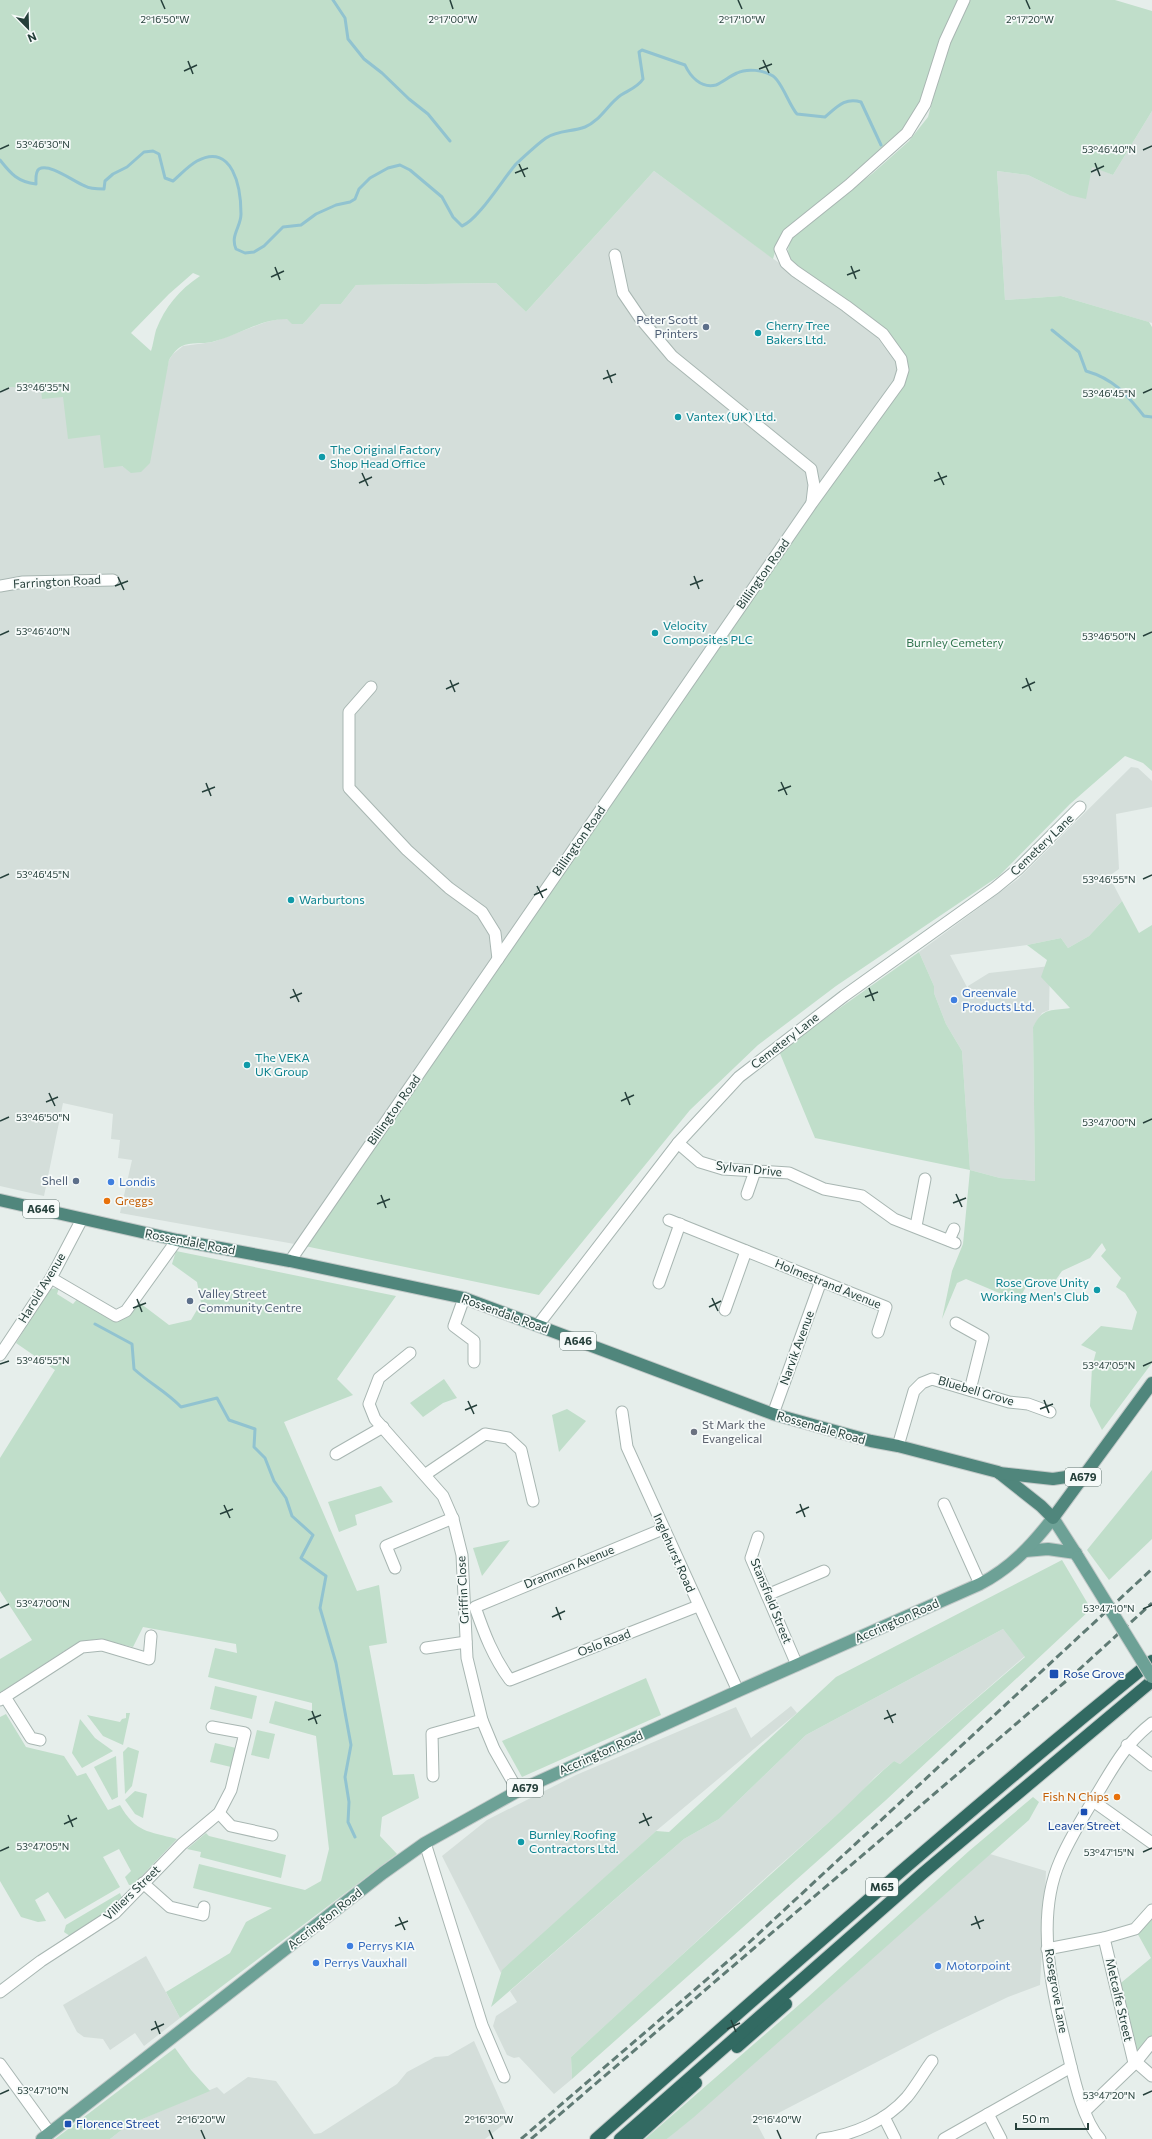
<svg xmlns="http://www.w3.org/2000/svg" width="1152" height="2139" viewBox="0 0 1152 2139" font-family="Commissioner,sans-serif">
  <rect width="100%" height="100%" fill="#e6eeeb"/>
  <g fill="#d4deda">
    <path d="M1152 111V323L1061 296 1005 300 997 171 1028 175 1069 195 1092 166 1113 175Z"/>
    <path d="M654 171 873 332 897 364 899 383 300 1245 120 1213 132 1160 118 1158 120 1140 111 1139 113 1114 63 1103 44 1196 0 1186V391L60 363 100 435 122 466 131 472 164 381 169 360 173 354 183 346 213 342 266 322 279 319H287L303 324 321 304H341L356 285 496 283 526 312Z"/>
    <path d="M1131 767 1138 768 1152 781V807L1116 814 1119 869 1109 876 1122 901 1089 936 1068 948 1061 938 1027 945 950 955 967 987 969 1007 968 986 989 973 1050 966 1049 1010 1042 1013 1033 1027 1035 1181 1000 1178 970 1170 962 1051 946 1024 934 993V986L919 952 1018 879Z"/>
    <path d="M1003 1629 1025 1656 900 1764 894 1761 875 1777 852 1802 772 1872 571 2057 572 2079 554 2094 519 2057 514 2058 507 2055 493 2026 496 2016 517 2002 510 1991 684 1839 719 1819 806 1735Z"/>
    <path d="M791 1706 797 1713 656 1831 501 1973 442 1856 487 1820 576 1775 736 1707 751 1738Z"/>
    <path d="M990 1854 1046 1871 1040 1985 1008 1997 933 2033 757 2124 765 2139H667Z"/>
    <path d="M146 1956 180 2018 144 2046 135 2033 110 2050 103 2039 84 2037 77 2032 63 2005Z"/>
    <path d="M474 2041 509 2120 485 2139H110L128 2125 217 2087 224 2094 248 2077 276 2081 314 2134 321 2133 397 2084 407 2072 435 2057 448 2056Z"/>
  </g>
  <g fill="#c0deca" fill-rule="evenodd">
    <path d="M0 0H959L921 105 902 131 778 241 773 259 654 171 526 312 496 283 356 285 341 304H321L303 324H292L287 319C259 319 238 336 212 342 203 344 190 342 182 346 176 349 172 355 169 360L150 463 141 472 131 473 122 466 104 468 100 435 68 439 63 397 42 399 41 388 10 387 0 391ZM193 273 200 276C179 290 165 307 156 330 154 337 153 345 151 351L131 333 169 294Z"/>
    <path d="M970 0H1115L1152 11V111L1113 175 1092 167 1086 199 1069 195 1028 175 997 171 1005 300 1061 296 1149 322 1152 327V771L1143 763 1125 756 1070 804 999 876 836 986 758 1045 690 1110 539 1295 300 1245 908 368 907 360 894 342 792 264C786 251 787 246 795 234L873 173 909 141 928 117 947 48Z"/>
    <path d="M1122 901 1139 933 1152 925V1363L1102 1430 1090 1406 1092 1367 1096 1352 1081 1345 1101 1326 1132 1330 1137 1312 1125 1293 1116 1287 1121 1278 1101 1256 1106 1250 1102 1243 1090 1258 1062 1271 1055 1281 1043 1279 1027 1285 1018 1301 966 1279 957 1283 942 1319 952 1271 963 1244 970 1170 815 1138 779 1051 919 952 934 986V993L946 1024 962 1051 970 1170 1000 1178 1035 1181 1033 1027C1043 1007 1051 1011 1070 1008L1041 977 1047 960 1027 945 1061 938 1068 948 1089 936Z"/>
    <path d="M176 1251 396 1296 337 1379 353 1395 284 1422 357 1591 379 1585 387 1643 369 1646 393 1775 414 1774 419 1798 382 1817 380 1836 397 1854 180 2018 166 1992 230 1953 246 1922 272 1908 193 1888 199 1864 305 1890 321 1881 329 1849 316 1736 269 1723 275 1701 312 1711V1703L208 1677 215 1648 237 1653 236 1644 143 1627 133 1647 97 1639 75 1644 0 1693V1659L32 1640 0 1591V1458L55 1370 16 1343 49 1289 59 1288 57 1294 73 1304 78 1298 117 1321 136 1300 169 1325 191 1320 201 1303 197 1282 172 1264Z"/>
    <path d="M444 1379 457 1398 443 1403 423 1417 410 1403Z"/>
    <path d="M567 1409 586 1421 559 1452 552 1415Z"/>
    <path d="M1152 1470V1539L1109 1580 1087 1550Z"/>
    <path d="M381 1486 393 1502 355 1515 357 1525 339 1532 328 1502Z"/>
    <path d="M510 1540 482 1576 473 1548Z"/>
    <path d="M1062 1560 1091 1609 886 1800 572 2079 571 2057C656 1978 742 1900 828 1823 851 1803 871 1780 894 1761L900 1764 1025 1657 1003 1629 806 1735 719 1819 684 1839 491 2007 502 1970 656 1831 669 1832 836 1677Z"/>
    <path d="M646 1678 661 1715 522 1777 502 1741Z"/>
    <path d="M215 1686 257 1696 252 1719 210 1709Z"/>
    <path d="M126 1713H130L123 1745 103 1736 87 1715 120 1722 122 1719 126 1718Z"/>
    <path d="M6 1714 26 1747 64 1756 77 1776 86 1773 108 1810 120 1805C136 1833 148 1831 177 1839L133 1885H129L125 1877 131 1871 119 1849 103 1857 120 1887 65 1919 48 1892 35 1900 46 1921 38 1922 21 1917 0 1881V1717Z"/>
    <path d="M80 1719 95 1738 113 1751 82 1768 72 1753Z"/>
    <path d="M257 1730 275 1734 269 1759 251 1755Z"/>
    <path d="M215 1743 236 1748 231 1767 210 1762Z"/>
    <path d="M128 1747 139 1751 132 1786 125 1794 123 1752Z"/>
    <path d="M116 1756 118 1797 112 1800 94 1767Z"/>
    <path d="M135 1791 147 1794 143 1818 135 1814 125 1800Z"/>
    <path d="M1033 1797 1039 1802 1029 1820 694 2117 667 2139H645L808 1997 969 1851Z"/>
    <path d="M206 1833 209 1836 286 1855 281 1878 200 1857 201 1852 187 1849Z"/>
    <path d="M120 1893 122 1898C108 1914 88 1925 70 1936L64 1932 66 1925Z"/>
    <path d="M1152 1910V2042L1136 2062 1116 1987 1151 1958 1135 1929Z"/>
    <path d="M175 2048 191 2070 210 2091 128 2125 110 2139H55Z"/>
  </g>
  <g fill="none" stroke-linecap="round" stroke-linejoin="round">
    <g stroke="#91c3d0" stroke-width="3">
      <path d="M333 0 345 18 348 39 364 59 382 73 409 99 428 114 450 141"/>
      <path d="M0 160C11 174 18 182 36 184 36 180 35 172 39 169 50 163 74 182 85 186 90 189 98 189 104 189L105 181 113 174 127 167 144 152 153 151 159 154 165 178 173 181C180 175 188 166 197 161 233 142 241 188 241 214 241 227 230 235 236 249L245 253 254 252 264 246 283 227 301 225 316 214 336 205 350 202 355 199 359 189 370 178 388 168 400 165 410 170 442 197 453 217 462 226C478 220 503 179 516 164 525 156 536 145 546 138 558 130 572 132 585 127 600 121 608 104 621 95 629 90 638 87 643 79L639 52 642 50 685 65C690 76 701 89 716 85 723 82 730 76 737 73 747 68 764 70 773 76 782 82 789 105 797 114L825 117C837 107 845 97 861 102L881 145"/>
      <path d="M1052 330 1079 352 1086 371C1114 379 1126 394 1144 416L1152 417"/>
      <path d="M95 1324 132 1344 134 1369C149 1383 167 1392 181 1407L217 1398 229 1420 255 1429 254 1447 265 1458 274 1481 286 1498 292 1516 313 1535 301 1558 326 1576 320 1608 336 1663 351 1745 345 1777 349 1802 348 1822 355 1837"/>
    </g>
    <defs>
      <g id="minor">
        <path d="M615 255 623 293 640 318 672 356 811 469 814 485 812 502"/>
        <path d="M0 586 23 582 113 580"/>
        <path d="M371 687 349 712V788L407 850 449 888 482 912 495 933 498 959"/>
        <path d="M678 1143 700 1162 723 1169 789 1173 824 1189 862 1196 894 1219 955 1243"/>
        <path d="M747 1194 755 1171"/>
        <path d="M669 1220 886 1307 878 1332"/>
        <path d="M916 1226 925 1179"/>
        <path d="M949 1240 954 1229"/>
        <path d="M290 1261 812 503 899 383 903 370 901 359 883 334 846 306 795 271 786 263 780 249 788 234 849 185 907 133 925 104 945 41 964 0"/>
        <path d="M51 1278 116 1316 126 1311 177 1240"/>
        <path d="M659 1283 680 1224"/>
        <path d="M464 1298 454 1326 474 1341V1362"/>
        <path d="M725 1310 746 1251"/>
        <path d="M956 1323 983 1338 970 1390"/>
        <path d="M538 1325 678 1143 739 1077 844 996 995 888 1018 869 1080 807"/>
        <path d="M410 1353 379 1378 369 1404 375 1419 443 1496 453 1519 462 1555 467 1658 482 1720 494 1749 518 1791"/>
        <path d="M0 1355 51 1278 82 1219"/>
        <path d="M622 1412 627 1447 738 1691"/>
        <path d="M773 1414 821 1281"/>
        <path d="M898 1446 914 1391 922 1383 932 1379 1009 1402 1028 1404 1050 1412"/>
        <path d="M336 1454 383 1427"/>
        <path d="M426 1474 485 1434 508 1438 521 1450 533 1501"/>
        <path d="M944 1504 980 1584"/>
        <path d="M663 1529 475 1607C484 1633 493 1657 510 1680L698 1606"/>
        <path d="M758 1537 751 1558 797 1665"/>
        <path d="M395 1568 386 1546 453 1518"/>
        <path d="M767 1595 824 1571"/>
        <path d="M426 1648 466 1642"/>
        <path d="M5 1697 31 1738 40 1740"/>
        <path d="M0 1700 82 1647 102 1645 149 1659 151 1636"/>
        <path d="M1127 1745 1152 1765"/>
        <path d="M433 1776 432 1734 482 1720"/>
        <path d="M1093 1801 1152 1843"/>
        <path d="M219 1813 231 1826 272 1835"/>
        <path d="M425 1843 482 2025 504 2077"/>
        <path d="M143 1883 170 1907 203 1915 204 1907"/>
        <path d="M1104 1938 1134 2063"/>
        <path d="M1047 1949 1104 1938 1135 1929 1152 1910"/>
        <path d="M0 1992 41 1961 115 1913 182 1844 219 1813 231 1790 245 1733 212 1727"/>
        <path d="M1136 2062 1152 2076"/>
        <path d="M0 2064 50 2133"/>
        <path d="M1085 2111 1136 2062 1152 2042"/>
        <path d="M988 2114 1001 2139"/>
        <path d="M884 2117 895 2139"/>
        <path d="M822 2139C853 2135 886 2121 907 2097 916 2086 924 2072 932 2061"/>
        <path d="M944 2139 1071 2067"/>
        <path d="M1100 2139C1083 2120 1074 2079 1068 2054 1053 1995 1034 1920 1060 1861 1070 1838 1084 1815 1097 1794 1114 1766 1125 1744 1152 1723"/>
      </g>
      <g id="primary">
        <path d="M1025 1551 1048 1549 1076 1553"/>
        <path d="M42 2139 383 1873 425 1843 518 1791 738 1691 980 1584C1011 1568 1032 1545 1053 1518L1078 1557"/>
      </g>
      <g id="trunk">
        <path d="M0 1200 177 1240 290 1261 464 1298 773 1414 871 1441 898 1446 998 1472 1041 1506 1053 1518 1152 1383"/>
        <path d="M999 1473 1053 1479 1086 1474"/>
      </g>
      <g id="motorway">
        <path d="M737 2047 786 2004"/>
        <path d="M596 2139C779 1977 962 1815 1152 1661"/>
        <path d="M620 2139 922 1874 1152 1681"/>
        <path d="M634 2139 696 2083"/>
      </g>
    </defs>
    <use href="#minor" stroke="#a8b6b2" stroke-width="13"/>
    <use href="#primary" stroke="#c2c9c8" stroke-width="14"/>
    <use href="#trunk" stroke="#c2c9c8" stroke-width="14"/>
    <use href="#motorway" stroke="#c2c9c8" stroke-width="14"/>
    <use href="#minor" stroke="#fff" stroke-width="11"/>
    <use href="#primary" stroke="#6da196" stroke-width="12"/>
    <use href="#trunk" stroke="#50867c" stroke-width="12"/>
    <use href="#motorway" stroke="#326a62" stroke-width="12"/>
    <g stroke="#607b75" stroke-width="3" stroke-dasharray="8 4" stroke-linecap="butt">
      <path d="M521 2139 741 1950 1152 1569"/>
      <path d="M531 2139 1072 1676 1152 1603"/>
    </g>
    <defs>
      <path id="primary-bridge" d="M1078 1557 1152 1677"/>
    </defs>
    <use href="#primary-bridge" stroke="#c2c9c8" stroke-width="14" stroke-linecap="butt"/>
    <use href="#primary-bridge" stroke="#6da196" stroke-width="12"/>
  </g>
  <path fill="none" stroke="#253f3a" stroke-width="1.5" d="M161 0 165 9M450 0 453 9M738 0 742 9M1026 0 1030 9M763 60 769 73M188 61 193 74M759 69 772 64M184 71 197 65M0 149 9 145M1143 150 1152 146M1095 163 1100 176M519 164 525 177M1091 172 1104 166M515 173 528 168M851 266 856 279M275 267 280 280M847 275 860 270M271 277 284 271M607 370 612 383M603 379 616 374M0 392 9 388M1143 393 1152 389M938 472 944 485M362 473 368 486M934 481 947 476M359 483 372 477M694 576 699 589M118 577 124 590M690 585 703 580M115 586 128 581M0 635 9 631M1143 636 1152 632M1026 678 1031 691M450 680 455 692M1022 688 1035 682M446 689 459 683M781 782 787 795M206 783 211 796M778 791 791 786M202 792 215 787M0 878 9 874M1143 879 1152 875M537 886 543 898M534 895 547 889M869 988 874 1001M293 989 299 1002M865 997 878 992M290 998 302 993M625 1092 630 1105M49 1093 55 1106M621 1101 634 1095M46 1102 58 1097M0 1121 9 1117M1143 1123 1152 1119M956 1194 962 1207M381 1195 386 1208M953 1203 966 1198M377 1204 390 1199M712 1298 718 1311M137 1299 142 1312M709 1307 721 1301M133 1308 146 1303M0 1364 9 1361M1143 1366 1152 1362M1044 1400 1049 1413M468 1401 474 1414M1040 1409 1053 1404M465 1410 477 1405M800 1504 805 1517M224 1505 230 1518M796 1513 809 1507M220 1514 233 1509M556 1607 561 1620M0 1608 9 1604M1143 1609 1152 1605M552 1617 565 1611M887 1710 893 1723M312 1711 317 1724M884 1719 896 1714M308 1720 321 1715M643 1813 649 1826M68 1815 73 1827M639 1823 652 1817M64 1824 77 1818M0 1851 9 1847M1143 1852 1152 1848M975 1916 980 1929M399 1917 405 1930M971 1925 984 1920M395 1926 408 1921M731 2020 736 2032M155 2021 160 2034M727 2029 740 2023M151 2030 164 2024M0 2094 9 2090M1143 2095 1152 2091M201 2130 205 2139M489 2130 493 2139M777 2130 781 2139"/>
  <g fill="#5c6f8a" stroke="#f6faf9" stroke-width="1.5">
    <circle cx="706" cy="327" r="4"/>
    <circle cx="76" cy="1181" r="4"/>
    <circle cx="190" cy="1301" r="4"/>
  </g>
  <g fill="#0f9aa8" stroke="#f6faf9" stroke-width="1.5">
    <circle cx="758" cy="333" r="4"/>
    <circle cx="678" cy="417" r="4"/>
    <circle cx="322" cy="457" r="4"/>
    <circle cx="655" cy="633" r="4"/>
    <circle cx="291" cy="900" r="4"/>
    <circle cx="247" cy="1065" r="4"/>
    <circle cx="1097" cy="1290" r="4"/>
    <circle cx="521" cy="1842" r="4"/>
  </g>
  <g fill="#3f7fe0" stroke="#f6faf9" stroke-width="1.5">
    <circle cx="954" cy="1000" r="4"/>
    <circle cx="111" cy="1182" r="4"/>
    <circle cx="350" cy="1946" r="4"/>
    <circle cx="316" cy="1963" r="4"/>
    <circle cx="938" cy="1966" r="4"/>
  </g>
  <g fill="#e8710a" stroke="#f6faf9" stroke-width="1.5">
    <circle cx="107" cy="1201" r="4"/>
    <circle cx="1117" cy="1797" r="4"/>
  </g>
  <circle fill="#6b7280" stroke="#f6faf9" stroke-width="1.5" cx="694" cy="1432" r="4"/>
  <g fill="#1a4fb4" stroke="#f6faf9" stroke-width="1.5">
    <rect x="1049" y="1669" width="10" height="10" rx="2"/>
    <rect x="1080" y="1808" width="8" height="8" rx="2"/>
    <rect x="64" y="2120" width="8" height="8" rx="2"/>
  </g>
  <g text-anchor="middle" stroke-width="3.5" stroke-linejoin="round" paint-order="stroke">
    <g fill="#f6faf9" stroke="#647773" stroke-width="1">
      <rect x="23" y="1200" width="36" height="18" rx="3"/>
      <rect x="560" y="1332" width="36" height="18" rx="3"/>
      <rect x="1065" y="1468" width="36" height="18" rx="3"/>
      <rect x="507" y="1779" width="36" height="18" rx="3"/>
      <rect x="866" y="1878" width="32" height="18" rx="3"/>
    </g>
    <g font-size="11" font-weight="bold" fill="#253f3a">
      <text x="41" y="1213">A646</text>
      <text x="578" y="1345">A646</text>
      <text x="1083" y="1481">A679</text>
      <text x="525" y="1792">A679</text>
      <text x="882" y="1891">M65</text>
    </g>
    <g font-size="12" fill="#4e5e75" stroke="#f6faf9" text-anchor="end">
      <text x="698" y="324">Peter Scott<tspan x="698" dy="14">Printers</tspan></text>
      <text x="68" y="1185">Shell</text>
      <text x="198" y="1298" text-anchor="start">Valley Street<tspan x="198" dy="14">Community Centre</tspan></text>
    </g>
    <g font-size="12" fill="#0d838f" stroke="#f6faf9" text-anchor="start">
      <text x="766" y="330">Cherry Tree<tspan x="766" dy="14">Bakers Ltd.</tspan></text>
      <text x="686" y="421">Vantex (UK) Ltd.</text>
      <text x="330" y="454">The Original Factory<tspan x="330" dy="14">Shop Head Office</tspan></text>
      <text x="663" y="630">Velocity<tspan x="663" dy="14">Composites PLC</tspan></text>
      <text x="299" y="904">Warburtons</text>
      <text x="255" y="1062">The VEKA<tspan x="255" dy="14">UK Group</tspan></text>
      <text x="1089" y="1287" text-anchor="end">Rose Grove Unity<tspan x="1089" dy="14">Working Men's Club</tspan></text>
      <text x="529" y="1839">Burnley Roofing<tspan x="529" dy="14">Contractors Ltd.</tspan></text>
    </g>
    <g font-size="12" fill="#253f3a" stroke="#f6faf9">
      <text transform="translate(763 574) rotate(-55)" y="4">Billington Road</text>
      <text transform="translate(57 582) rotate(-3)" y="4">Farrington Road</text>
      <text transform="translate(579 841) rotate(-55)" y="4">Billington Road</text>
      <text transform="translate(1042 845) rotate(-44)" y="4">Cemetery Lane</text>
      <text transform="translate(785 1041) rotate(-38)" y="4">Cemetery Lane</text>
      <text transform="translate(394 1110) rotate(-55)" y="4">Billington Road</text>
      <text transform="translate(749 1169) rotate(6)" y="4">Sylvan Drive</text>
      <text transform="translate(190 1242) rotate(11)" y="4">Rossendale Road</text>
      <text transform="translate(828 1284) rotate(22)" y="4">Holmestrand Avenue</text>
      <text transform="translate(42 1288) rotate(-59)" y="4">Harold Avenue</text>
      <text transform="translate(505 1314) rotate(20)" y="4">Rossendale Road</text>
      <text transform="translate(797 1348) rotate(-70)" y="4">Narvik Avenue</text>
      <text transform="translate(976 1391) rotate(16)" y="4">Bluebell Grove</text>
      <text transform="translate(821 1428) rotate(16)" y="4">Rossendale Road</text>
      <text transform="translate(674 1553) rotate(66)" y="4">Inglehurst Road</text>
      <text transform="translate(569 1567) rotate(-22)" y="4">Drammen Avenue</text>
      <text transform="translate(463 1590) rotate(-93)" y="4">Griffin Close</text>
      <text transform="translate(771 1601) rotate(68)" y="4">Stansfield Street</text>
      <text transform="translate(897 1621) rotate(-24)" y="4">Accrington Road</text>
      <text transform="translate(604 1643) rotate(-21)" y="4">Oslo Road</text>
      <text transform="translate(601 1753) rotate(-24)" y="4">Accrington Road</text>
      <text transform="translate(132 1893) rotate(-44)" y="4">Villiers Street</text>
      <text transform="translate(325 1919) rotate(-38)" y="4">Accrington Road</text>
      <text transform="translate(1056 1991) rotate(80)" y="4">Rosegrove Lane</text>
      <text transform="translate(1119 2000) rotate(77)" y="4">Metcalfe Street</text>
    </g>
    <g font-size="12" fill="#31754f" stroke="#f6faf9">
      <text x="955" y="647">Burnley Cemetery</text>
    </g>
    <g font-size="12" fill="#366cbe" stroke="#f6faf9" text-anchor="start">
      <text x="962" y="997">Greenvale<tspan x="962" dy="14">Products Ltd.</tspan></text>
      <text x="119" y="1186">Londis</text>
      <text x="358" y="1950">Perrys KIA</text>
      <text x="324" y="1967">Perrys Vauxhall</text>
      <text x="946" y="1970">Motorpoint</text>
    </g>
    <g font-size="12" fill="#c56008" stroke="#f6faf9" text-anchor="start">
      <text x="115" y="1205">Greggs</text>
      <text x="1109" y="1801" text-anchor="end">Fish N Chips</text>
    </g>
    <g font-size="12" fill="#5b616d" stroke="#f6faf9" text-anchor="start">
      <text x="702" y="1429">St Mark the<tspan x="702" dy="14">Evangelical</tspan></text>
    </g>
    <g font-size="12" fill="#164399" stroke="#f6faf9" text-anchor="start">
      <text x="1063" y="1678">Rose Grove</text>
      <text x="1084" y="1830" text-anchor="middle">Leaver Street</text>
      <text x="76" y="2128">Florence Street</text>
    </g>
  </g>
  <g font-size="10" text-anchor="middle" fill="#253f3a" stroke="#f6faf9" stroke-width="3.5" stroke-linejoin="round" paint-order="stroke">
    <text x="165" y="23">2°16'50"W</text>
    <text x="453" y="23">2°17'00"W</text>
    <text x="742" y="23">2°17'10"W</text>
    <text x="1030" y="23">2°17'20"W</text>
    <text x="43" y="148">53°46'30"N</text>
    <text x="1109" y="153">53°46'40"N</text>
    <text x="43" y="391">53°46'35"N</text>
    <text x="1109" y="397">53°46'45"N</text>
    <text x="43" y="635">53°46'40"N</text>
    <text x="1109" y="640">53°46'50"N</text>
    <text x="43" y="878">53°46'45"N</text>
    <text x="1109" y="883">53°46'55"N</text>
    <text x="43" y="1121">53°46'50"N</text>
    <text x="1109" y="1126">53°47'00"N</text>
    <text x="43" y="1364">53°46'55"N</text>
    <text x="1109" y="1369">53°47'05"N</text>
    <text x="43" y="1607">53°47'00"N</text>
    <text x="1109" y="1612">53°47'10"N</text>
    <text x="43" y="1850">53°47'05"N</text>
    <text x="1109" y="1856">53°47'15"N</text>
    <text x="43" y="2094">53°47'10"N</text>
    <text x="1109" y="2099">53°47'20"N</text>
    <text x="201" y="2123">2°16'20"W</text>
    <text x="489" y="2123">2°16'30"W</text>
    <text x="777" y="2123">2°16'40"W</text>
  </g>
  <g transform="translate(28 28) rotate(157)" stroke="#f6faf9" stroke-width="3" paint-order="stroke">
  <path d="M0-3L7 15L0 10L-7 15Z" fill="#253f3a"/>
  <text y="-6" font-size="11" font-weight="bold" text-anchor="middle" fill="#253f3a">N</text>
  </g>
  <path d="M1016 2123v6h72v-6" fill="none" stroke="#253f3a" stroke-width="2"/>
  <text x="1022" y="2123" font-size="12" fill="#253f3a" stroke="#f6faf9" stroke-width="3" paint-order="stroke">50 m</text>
</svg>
